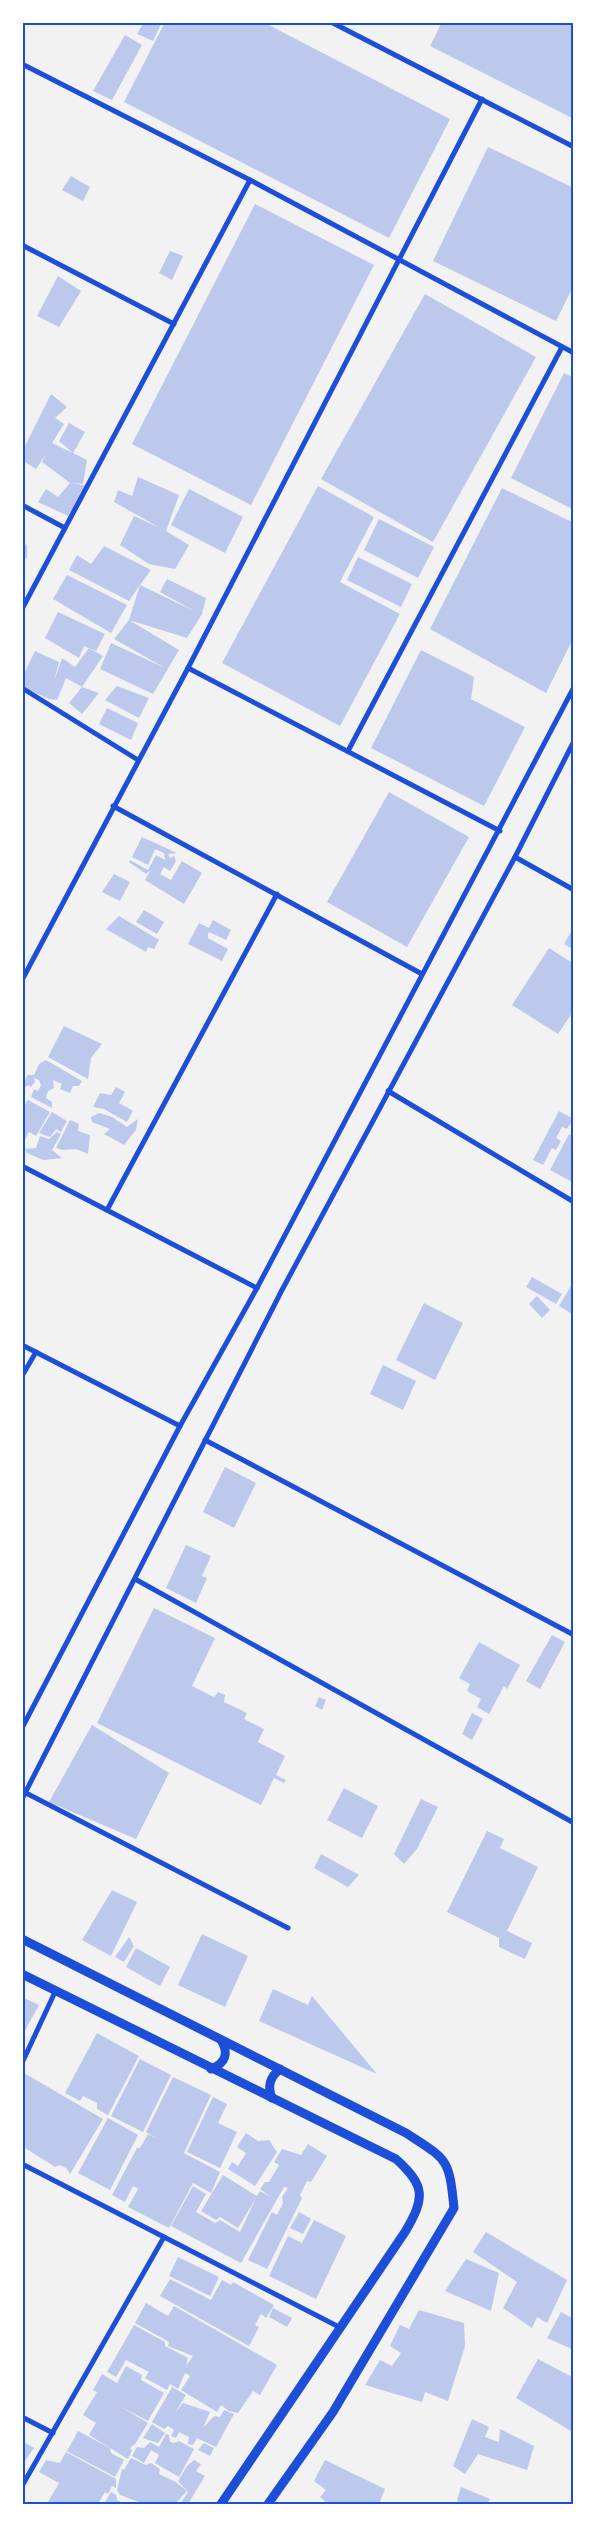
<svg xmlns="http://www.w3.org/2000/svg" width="596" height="2527" viewBox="0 0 596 2527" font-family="'Noto Sans',sans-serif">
  <rect width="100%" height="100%" fill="#f2f2f2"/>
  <g fill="#bdc9ec">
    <path d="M144 22H162L153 41 137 34Z"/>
    <path d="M165 22H263L450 119 389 238 124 102Z"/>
    <path d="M442 22H574V119L430 46Z"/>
    <path d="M125 35 142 45 112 100 93 91Z"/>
    <path d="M488 147 574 188V285L556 321 433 261Z"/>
    <path d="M71 176 90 187 83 201 62 190Z"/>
    <path d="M255 204 374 265 251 505 132 444Z"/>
    <path d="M170 251 183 256 172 280 159 273Z"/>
    <path d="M58 276 81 291 59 327 37 316Z"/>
    <path d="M425 294 536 357 433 542 321 479Z"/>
    <path d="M564 373 574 378V510L511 478Z"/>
    <path d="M51 394 67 407 55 418 64 424 52 443 73 453 59 441 69 423 85 432 73 453 87 460 83 484 71 483 88 486 68 516 38 502 46 489 58 497 70 483 42 462 46 454 36 469 22 460V452Z"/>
    <path d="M138 477 179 495 166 531 189 545 175 569 149 564 120 545 134 516 160 528 114 502 118 490 132 496Z"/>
    <path d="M318 486 374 517 340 582 400 614 340 726 222 663Z"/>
    <path d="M502 488 574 523V637L546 693 430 629Z"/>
    <path d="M189 489 243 517 225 553 171 525Z"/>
    <path d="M379 519 434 547 418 578 364 550Z"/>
    <path d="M22 542 27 545V557L22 562Z"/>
    <path d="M104 546 151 570 140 585 194 611 160 592 167 579 206 598 202 614 187 638 129 620 179 650 153 694 100 669 111 643 165 668 114 639 129 620 140 585 129 601 69 570 77 555 91 564Z"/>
    <path d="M358 557 412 584 401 607 347 580Z"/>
    <path d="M67 575 127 605 111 633 53 599Z"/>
    <path d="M58 612 105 634 96 651 84 646 79 658 45 638Z"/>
    <path d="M89 648 103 656 82 687 66 678 57 700 49 699 22 687V678L35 651 59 662 54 681 62 658 75 667Z"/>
    <path d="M421 650 474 677 471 699 525 727 484 806 371 748Z"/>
    <path d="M117 686 149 698 139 718 105 700Z"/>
    <path d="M82 687 99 693 82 714 69 703Z"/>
    <path d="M107 708 138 723 131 740 99 724Z"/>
    <path d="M389 792 469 837 407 947 327 902Z"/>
    <path d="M142 837 177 853 168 854 170 858 174 856 176 861 170 871 164 867 160 874 171 880 182 861 202 873 184 904 145 880 151 870 146 874 129 862 130 860 148 870 156 855 165 860 164 853 155 849 148 865 132 857Z"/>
    <path d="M114 874 130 882 120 901 102 892Z"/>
    <path d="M144 910 164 922 157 934 136 922Z"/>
    <path d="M119 916 159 940 154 949 148 947 146 952 106 929Z"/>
    <path d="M213 920 231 930 226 940 209 932 208 934V938L228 949 222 961 188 944 199 923 209 928Z"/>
    <path d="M574 927V950L564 944Z"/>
    <path d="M549 948 574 964V1010L558 1034 512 1005Z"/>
    <path d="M64 1026 102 1044 91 1058 88 1079 48 1057Z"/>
    <path d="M46 1060 82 1081 79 1086H73L70 1093 60 1089 62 1084 53 1080 54 1088 48 1091 46 1098 52 1102V1108L31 1097 34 1089 38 1091 41 1085 39 1080 34 1078 35 1082 31 1087 29 1085 23 1088 27 1075H34L39 1064Z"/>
    <path d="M116 1087 125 1092 119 1103 133 1111 127 1122 104 1109 93 1107 100 1093 111 1095Z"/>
    <path d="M28 1100 50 1112 36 1136 29 1132 25 1140 22 1138V1109Z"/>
    <path d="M559 1111 573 1119 567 1129 562 1127 556 1138 561 1141 556 1150 552 1148 543 1165 533 1160Z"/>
    <path d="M52 1112 67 1121 61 1132 56 1129 50 1137 39 1133Z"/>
    <path d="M99 1113 112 1117 127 1127 138 1119 136 1130 124 1145 104 1134 110 1129 92 1122 91 1117Z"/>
    <path d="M70 1120 79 1124 78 1131 90 1135 88 1154 76 1149 62 1150 56 1148Z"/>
    <path d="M57 1132 61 1134 52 1150 62 1158 43 1160 27 1153 25 1149 36 1148 40 1136 49 1139Z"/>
    <path d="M569 1134 574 1136V1183L550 1170Z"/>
    <path d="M532 1277 562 1294 556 1304 526 1287Z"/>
    <path d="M574 1281V1315L559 1306Z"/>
    <path d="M537 1296 550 1310 542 1318 529 1304Z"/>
    <path d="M424 1303 463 1323 435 1380 396 1360Z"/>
    <path d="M383 1365 416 1381 403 1410 370 1394Z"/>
    <path d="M225 1467 256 1483 234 1528 203 1512Z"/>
    <path d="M186 1545 211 1556 202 1576 207 1578 196 1603 166 1588Z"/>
    <path d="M154 1608 215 1638 192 1686 214 1697 218 1692 225 1695 224 1702 247 1713 244 1719 264 1729 258 1742 285 1756 276 1775 286 1780 284 1783 274 1778 261 1805 97 1723Z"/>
    <path d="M552 1635 565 1642 540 1689 526 1681Z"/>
    <path d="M479 1642 520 1665 507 1689 504 1686 489 1714 477 1707 481 1699 467 1691 470 1684 459 1678Z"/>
    <path d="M319 1697 326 1700 322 1710 315 1706Z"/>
    <path d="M472 1713 483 1719 472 1740 462 1734Z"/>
    <path d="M92 1725 169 1773 136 1839 49 1802Z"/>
    <path d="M344 1788 378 1806 362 1838 327 1820Z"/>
    <path d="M421 1799 438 1807 417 1849 404 1864 394 1854Z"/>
    <path d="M487 1831 504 1839 500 1848 538 1867 507 1931 532 1943 525 1959 499 1947V1938L447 1912Z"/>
    <path d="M321 1854 359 1875 348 1887 314 1868Z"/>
    <path d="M112 1890 137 1902 111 1956 82 1940Z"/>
    <path d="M202 1934 248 1956 225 2007 178 1985Z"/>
    <path d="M129 1937 134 1946 124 1962 115 1957Z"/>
    <path d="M136 1948 170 1967 160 1986 126 1967Z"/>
    <path d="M273 1989 308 2005 312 1996 377 2074 259 2021Z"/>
    <path d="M22 1997 39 2005 22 2036Z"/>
    <path d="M97 2033 139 2056 108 2115 97 2109V2103L83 2096 80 2101 65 2093Z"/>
    <path d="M140 2059 171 2075 143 2132 111 2116Z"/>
    <path d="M24 2073 103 2119 70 2174 66 2168 60 2165 55 2167 22 2146Z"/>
    <path d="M173 2077 211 2095 184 2153 220 2172 211 2193 193 2183 169 2228 128 2207 138 2189 133 2186 125 2202 112 2195 137 2148H140L148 2134 158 2139 146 2132Z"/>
    <path d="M213 2097 227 2104 218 2123 237 2132 220 2168 187 2152Z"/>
    <path d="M108 2118 138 2135 110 2190 78 2173Z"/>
    <path d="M246 2133 258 2141 269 2140 277 2152 255 2186 228 2169 232 2162 238 2166 246 2153 237 2147Z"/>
    <path d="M308 2144 327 2156 311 2182 307 2181 300 2195 302 2198 267 2269 248 2260 272 2212 277 2215 283 2203 282 2197 288 2188 284 2187 241 2263 171 2226 193 2186 206 2194 196 2212 215 2223 220 2220 240 2232 256 2198 238 2228 220 2217 216 2220 201 2211 223 2175 257 2196 260 2191 271 2197 260 2189 265 2182H269L279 2165 274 2162 282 2149 301 2155Z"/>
    <path d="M299 2212 311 2219 303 2234 290 2228Z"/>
    <path d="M314 2220 346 2236 316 2299 269 2276 288 2236 302 2243Z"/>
    <path d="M486 2232 567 2280 547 2323 537 2317 532 2328 503 2308 517 2282 473 2252Z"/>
    <path d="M178 2257 219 2277 210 2296 169 2276Z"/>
    <path d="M466 2259 499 2273 491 2311 445 2291Z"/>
    <path d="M170 2279 211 2300 222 2280 231 2285 233 2282 274 2305 266 2318 261 2314 255 2325 259 2327 249 2346 160 2296Z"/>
    <path d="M146 2303 168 2316 174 2306 277 2365 260 2395 253 2391 238 2413 229 2411 221 2405 217 2412 181 2390 190 2376 185 2373 178 2389 170 2384 167 2390 145 2378 149 2372 126 2360 116 2377 107 2372 134 2325 165 2342V2346L188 2358 186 2366 193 2356 168 2346 169 2342 135 2323Z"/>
    <path d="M273 2308 292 2318 287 2327 269 2317Z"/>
    <path d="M419 2310 464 2323 465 2346 448 2401 425 2392 422 2402 365 2385 380 2360 392 2366 401 2353 390 2346 400 2325 409 2329Z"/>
    <path d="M561 2312 574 2319V2350L547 2338Z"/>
    <path d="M538 2359 574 2378V2426L571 2431 516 2398Z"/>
    <path d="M126 2366 142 2375 141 2380 164 2393 148 2421 121 2407 148 2423 135 2444 130 2448 132 2451 128 2459 89 2435 96 2423 83 2415 97 2392 93 2390 102 2374 117 2383Z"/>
    <path d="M172 2387 186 2395 175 2413 183 2403 210 2412 203 2428 214 2416 220 2417 224 2410 234 2414 216 2447 197 2438 193 2445 188 2444 189 2437 179 2432 176 2438 171 2436 174 2430 168 2426 164 2429 152 2422Z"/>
    <path d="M472 2419 489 2427 485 2437 499 2442 500 2429 534 2446 527 2470 478 2454 465 2474 453 2466Z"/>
    <path d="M152 2424 165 2433 158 2443 143 2438Z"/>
    <path d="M78 2431 110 2448 111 2453 124 2460 115 2477 67 2451Z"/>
    <path d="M166 2434 169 2435 170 2442 174 2443 179 2441 194 2449 179 2477 155 2463 159 2455 151 2450 144 2463 132 2456 137 2447 144 2448 150 2442 159 2447Z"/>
    <path d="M22 2441 34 2448 22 2465Z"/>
    <path d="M204 2443 214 2448 210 2456 198 2450Z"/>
    <path d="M66 2452 116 2479V2488L112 2486 108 2494 105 2492 98 2504H53L48 2502 59 2483 39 2472 46 2460 60 2463Z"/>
    <path d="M131 2458 146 2465 151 2463 160 2469 159 2474 176 2482 187 2491 175 2504H144L120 2495 117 2490 122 2469 124 2470Z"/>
    <path d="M194 2460 201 2464 196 2471 205 2476 188 2504H180L188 2492 178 2481 187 2466Z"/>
    <path d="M325 2460 385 2489 379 2504H328L320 2497 326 2490 314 2481Z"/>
    <path d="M461 2487 490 2499 487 2504H463L457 2501Z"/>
    <path d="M111 2492 116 2495 117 2500 124 2504H104Z"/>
  </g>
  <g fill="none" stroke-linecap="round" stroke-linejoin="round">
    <g stroke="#1d4ed8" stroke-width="5">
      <path d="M331 22 574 147"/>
      <path d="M22 64 250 180 574 353"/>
      <path d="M22 245 174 324"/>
      <path d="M22 505 65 528"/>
      <path d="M22 609 250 180"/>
      <path d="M188 668 500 831"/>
      <path d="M22 688 138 760"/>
      <path d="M348 751 562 347"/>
      <path d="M113 806 422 974"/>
      <path d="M515 857 574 890"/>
      <path d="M22 980 188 668 482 99"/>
      <path d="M388 1091 574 1202"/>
      <path d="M22 1166 257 1288"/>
      <path d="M107 1210 277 894"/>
      <path d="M22 1345 180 1426"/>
      <path d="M22 1376 36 1352"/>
      <path d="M205 1440 574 1635"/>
      <path d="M135 1579 574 1823"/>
      <path d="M22 1728 180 1426 257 1288 574 687"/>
      <path d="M26 1793 288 1928"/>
      <path d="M22 1799 282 1290 515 857 574 741"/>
      <path d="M22 2063 55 1992"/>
      <path d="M22 2164 164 2237 22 2486"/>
      <path d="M164 2237 341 2328"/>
      <path d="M22 2417 53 2433"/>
    </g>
    <g stroke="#1d4ed8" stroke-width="9">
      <path d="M22 1939 406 2133C447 2160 449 2157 454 2208L333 2412 268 2504"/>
      <path d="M22 1974 396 2159C426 2186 425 2198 405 2232L221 2504"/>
      <path d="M211 2069C226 2063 229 2053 221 2040"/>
      <path d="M272 2098C267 2086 270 2077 280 2069"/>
    </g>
  </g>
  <rect width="596" height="2527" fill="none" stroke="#ffffff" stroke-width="48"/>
  <rect x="24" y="24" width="548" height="2479" fill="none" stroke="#1d4ed8" stroke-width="2"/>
</svg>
